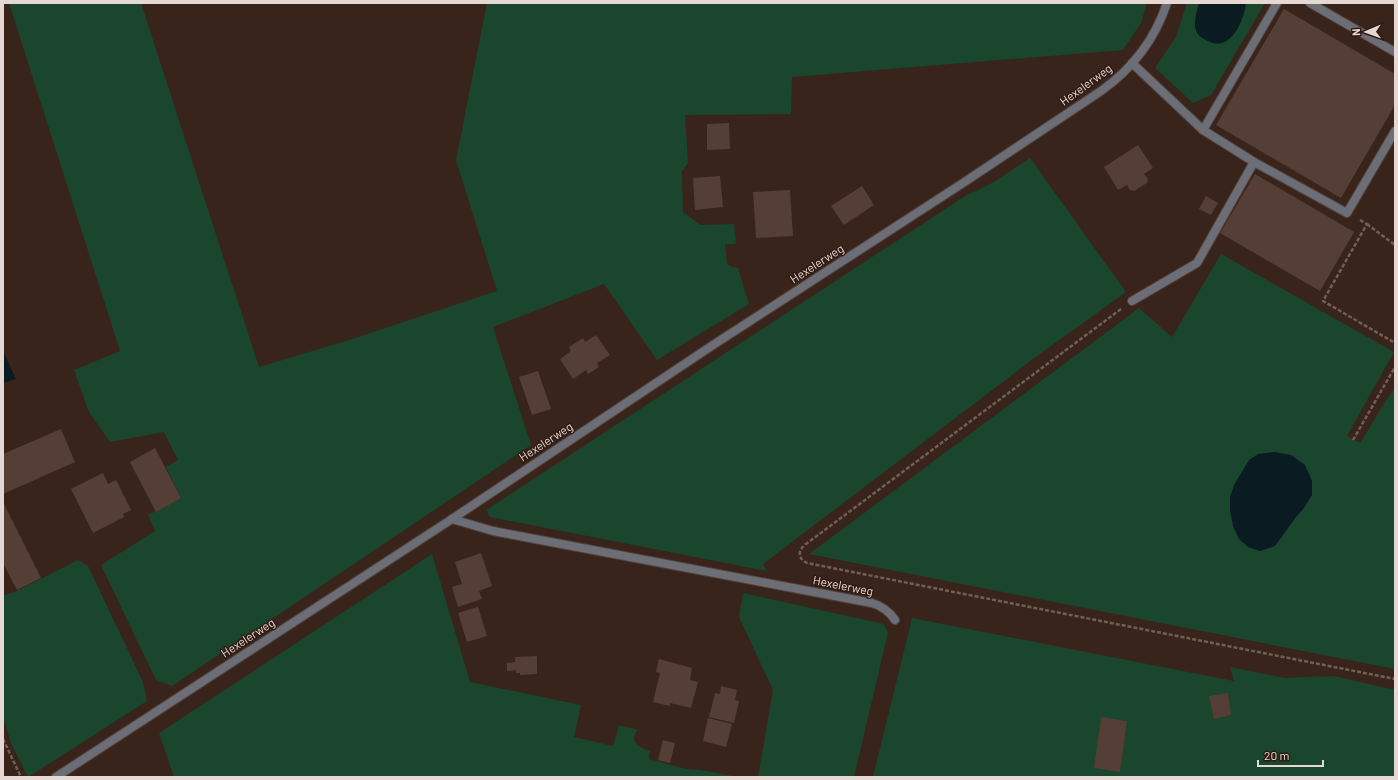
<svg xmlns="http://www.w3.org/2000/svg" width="1398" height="780" viewBox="0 0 1398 780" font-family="Barlow,sans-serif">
  <rect width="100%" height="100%" fill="#39241c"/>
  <g fill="#19462c">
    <path d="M9 3H141L259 367 349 340 497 291 456 160 487 3H1147L1141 23 1123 50 792 77 791 114 685 115 688 163 682 171 683 212 700 225 734 224 736 244H725L727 264 732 267 738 268 749 304 657 360 604 284 493 327 531 445 172 686 156 680 101 565 155 531 148 515 181 498 166 467 178 460 164 432 110 442 89 412 74 370 120 351Z"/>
    <path d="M1187 3H1265L1211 95 1193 103 1155 68 1176 37Z"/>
    <path d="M1030 158 1126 292 1033 359 763 564 767 571 490 517 486 510 500 501 965 196 994 182Z"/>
    <path d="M1221 254 1394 352 1347 436 1360 443 1395 386V669L809 554 1139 308 1172 337Z"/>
    <path d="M432 554 470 682 581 705 574 737 613 746 619 725 638 730C628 742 639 747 650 751L649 759 686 769 700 770 739 777H174L159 733Z"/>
    <path d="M78 560 88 566 143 682 147 701 28 777 11 743 3 716V596L17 591Z"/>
    <path d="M743 593 884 624 888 633 854 777H758L773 690 739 617Z"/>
    <path d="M912 618 1234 681 1230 667 1285 678 1334 676 1395 690 1394 777H873Z"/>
  </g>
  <g fill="#0b1b22">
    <path d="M1199 3H1246C1244 20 1231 53 1208 41 1204 39 1198 36 1196 31 1193 23 1197 11 1199 3Z"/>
    <path d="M3 351 16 379 3 383Z"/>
    <path d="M1275 452 1291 455 1305 465 1312 481V495L1304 508 1296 517 1275 546 1260 551 1248 547 1239 539 1233 526 1230 510V497L1234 485 1249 460 1258 454Z"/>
  </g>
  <g fill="#553e35">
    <path d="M1284 9 1395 74V105L1341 198 1216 125Z"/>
    <path d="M729 123 730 149 707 150V124Z"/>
    <path d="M1138 145 1153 168 1144 174 1148 179 1147 183 1134 191 1130 190 1127 185 1118 190 1104 167Z"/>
    <path d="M1255 174 1354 232 1320 291 1220 233Z"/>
    <path d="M720 176 723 207 695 210 693 178Z"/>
    <path d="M862 186 874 205 844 225 831 206Z"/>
    <path d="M790 190 793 236 756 238 753 192Z"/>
    <path d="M1206 196 1218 203 1211 215 1199 209Z"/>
    <path d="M596 335 610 355 597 363 599 367 588 374 586 370 573 379 560 359 571 351 569 347 583 338 585 342Z"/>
    <path d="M538 371 551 409 532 415 519 377Z"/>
    <path d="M61 429 75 462 3 494V454Z"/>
    <path d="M155 448 181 498 156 512 130 462Z"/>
    <path d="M103 473 108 484 116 480 131 510 123 514 124 517 93 533 71 489Z"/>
    <path d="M3 502 41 578 17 590 3 563Z"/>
    <path d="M481 553 492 586 479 591 482 599 458 607 452 587 462 584 455 562Z"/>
    <path d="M478 607 487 636 467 642 458 613Z"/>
    <path d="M537 656V674L520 675V673H516V670L507 671V663L515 662V657Z"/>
    <path d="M659 659 692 668 690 680 698 682 691 708 670 703V706L653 702 660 673 656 672Z"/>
    <path d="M721 686 737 690 735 700 739 701 734 723 709 717 715 693 720 694Z"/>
    <path d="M1228 693 1231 715 1214 719 1209 696Z"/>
    <path d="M1101 717 1127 721 1120 772 1094 768Z"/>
    <path d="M708 718 732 724 726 747 703 741Z"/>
    <path d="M663 740 675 743 670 763 658 760Z"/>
  </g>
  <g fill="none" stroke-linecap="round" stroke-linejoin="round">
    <defs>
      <g id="lane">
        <path d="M1310 3 1395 52"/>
        <path d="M1203 130 1277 3"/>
        <path d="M1254 162 1347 213 1395 131"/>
        <path d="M1132 301 1197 263 1254 162 1203 130 1132 63"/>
      </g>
      <g id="street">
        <path d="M452 519 493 531 872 603C882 606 889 611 895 620"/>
        <path d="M56 777 452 519 713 345 963 183 1101 91C1132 69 1155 39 1167 3"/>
      </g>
    </defs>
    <use href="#lane" stroke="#554139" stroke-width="10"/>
    <use href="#street" stroke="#554139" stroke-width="10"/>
    <g stroke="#715e57" stroke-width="2.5" stroke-dasharray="4 2" stroke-linecap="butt">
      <path d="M1360 220 1367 224 1323 301 1395 343"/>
      <path d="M1367 224 1395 245"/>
      <path d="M1121 309 806 544C798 550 797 558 807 563L1395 679"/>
      <path d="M1353 440 1395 367"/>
      <path d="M3 739 21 777"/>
    </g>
    <use href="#lane" stroke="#6b6e77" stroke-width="8"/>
    <use href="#street" stroke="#6b6e77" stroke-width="8"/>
  </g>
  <g text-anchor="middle" stroke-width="3" stroke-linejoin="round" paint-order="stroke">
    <g font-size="12" fill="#e5d7d1" stroke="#2f1b13">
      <text transform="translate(1086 85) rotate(-36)" y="4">Hexelerweg</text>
      <text transform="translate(817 264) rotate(-33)" y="4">Hexelerweg</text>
      <text transform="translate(546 442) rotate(-33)" y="4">Hexelerweg</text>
      <text transform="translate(843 586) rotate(11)" y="4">Hexelerweg</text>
      <text transform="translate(248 638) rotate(-33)" y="4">Hexelerweg</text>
    </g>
  </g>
  <rect width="1398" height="780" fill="none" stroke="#e5d7d1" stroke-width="8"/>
  <g transform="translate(1366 32) rotate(268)" stroke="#2f1b13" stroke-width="3" paint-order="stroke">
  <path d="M0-3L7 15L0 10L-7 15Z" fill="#e5d7d1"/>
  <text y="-6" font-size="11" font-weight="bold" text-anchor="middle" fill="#e5d7d1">N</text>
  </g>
  <path d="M1258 760v6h65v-6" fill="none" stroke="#e5d7d1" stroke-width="2"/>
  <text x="1264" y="760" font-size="12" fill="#e5d7d1" stroke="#2f1b13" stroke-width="3" paint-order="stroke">20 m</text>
</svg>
